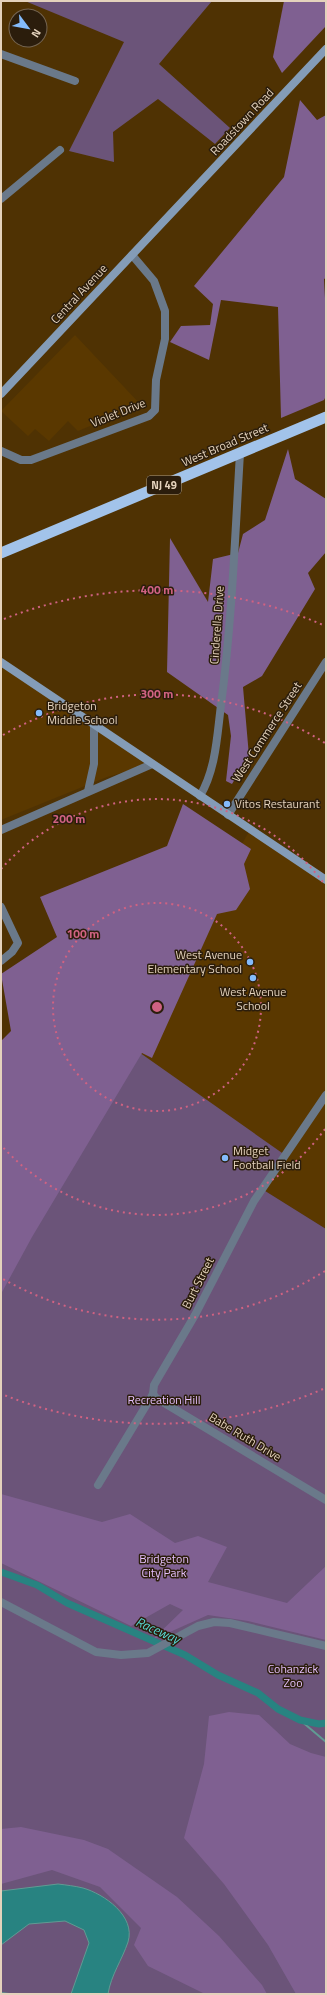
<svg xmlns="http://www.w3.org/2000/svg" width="327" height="1995" viewBox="0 0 327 1995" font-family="'Titillium Web',sans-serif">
  <rect width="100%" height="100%" fill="#4f3203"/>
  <g fill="#5a3800">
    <path d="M75 335 141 405 78 431 68 421 49 441 35 429 28 436 1 411Z"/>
    <path d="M1 662 152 764 107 777 1 820Z"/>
    <path d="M250 830 326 880V1229L262 1189 126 1043Z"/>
  </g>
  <g fill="#6b5479">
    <path d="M25 1H212L159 64 230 128 215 144 158 99 113 132 114 162 69 151 124 42Z"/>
    <path d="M126 1043 285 1155 262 1189 326 1229V1994H1V1178Z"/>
  </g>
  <g fill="#7f6091">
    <path d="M284 1H326V26L282 73 273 57Z"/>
    <path d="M300 100 317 120 326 115V278L324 279 326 317V396L324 400 281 418 278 307 221 300 209 360 170 342 181 326 210 325 213 304 194 286 284 177Z"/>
    <path d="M288 449 295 479 326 499V552L308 573 315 589 262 676 243 687 249 756 232 784 226 781 231 736 228 715 167 672 170 538 208 602 213 559 238 553 243 534 265 520Z"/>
    <path d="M183 804 251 849 244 864 250 889 236 910 217 914 152 1058 142 1053 32 1237 1 1294V1041L11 1031 1 974 57 937 40 897 167 846Z"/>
    <path d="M1 1494 102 1522 130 1514 175 1543 198 1536 227 1547 208 1582 287 1603 326 1566V1640L248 1621 208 1615 152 1640 183 1610 170 1604 131 1626 1 1563Z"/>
    <path d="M229 1712 259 1715 290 1744 311 1753 326 1757V1994H296L268 1945 224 1884 184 1838 204 1764 209 1716Z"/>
    <path d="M21 1827 84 1840 108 1849 177 1897 219 1936 262 1985 267 1994H205L148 1966 134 1945 141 1928 100 1887 52 1870 1 1884V1829Z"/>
  </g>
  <path fill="#288381" stroke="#609b93" d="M58 1884C66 1885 75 1886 83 1888 104 1894 136 1916 128 1942 122 1960 111 1975 108 1994H71L89 1943 84 1930 65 1921 29 1924 1 1945V1891Z"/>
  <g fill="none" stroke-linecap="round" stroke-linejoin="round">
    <g stroke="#609b93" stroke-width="2">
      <path d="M300 1720 326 1742"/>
      <path d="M1 1993 9 1994"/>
    </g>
    <path stroke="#288381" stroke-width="7" d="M1 1572 37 1585 67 1603 185 1655 218 1675 258 1693 278 1709 300 1720 319 1724 326 1723"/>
    <g stroke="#6a798a" stroke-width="8">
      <path d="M1 54 75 81"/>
      <path d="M1 199 60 150"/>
      <path d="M1 451 21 460H31L149 416 155 410 156 380 165 339V311L154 281 132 255"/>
      <path d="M88 791 94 764V725"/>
      <path d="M200 796C216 769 217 736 221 705 232 621 235 537 240 453"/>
      <path d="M228 815 326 662"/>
      <path d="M1 907 18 943 12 952 1 961"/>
      <path d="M153 1394 156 1398 326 1500"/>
      <path d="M98 1485 153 1394 154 1385 195 1315 254 1201 326 1095"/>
    </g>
    <g stroke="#6a798a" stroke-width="8">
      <path d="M1 830 152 764"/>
      <path d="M1 1602 96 1652 121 1655 148 1653 198 1626 214 1622 230 1623 326 1646"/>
    </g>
    <g stroke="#849cb7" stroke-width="8">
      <path d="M1 394 326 49"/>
      <path d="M1 662 326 880"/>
    </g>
    <path stroke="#a2c3ea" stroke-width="11" d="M1 553 326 417"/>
  </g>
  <g fill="none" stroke="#d06282" stroke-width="2" stroke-dasharray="2 4">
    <circle cx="157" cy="1007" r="104"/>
    <path d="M325 1129A208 208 0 0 1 1 1145M1 869A208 208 0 0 1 325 885"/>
    <path d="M325 1271A313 313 0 0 1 3 1279M3 735A313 313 0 0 1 325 743"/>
    <path d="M323 1389A417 417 0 0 1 4 1395M4 619A417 417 0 0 1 323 625"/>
  </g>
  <g fill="#84bbfb" stroke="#2b1d0c" stroke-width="1.5">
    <circle cx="39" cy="713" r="4"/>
    <circle cx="227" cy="804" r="4"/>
    <circle cx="250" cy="962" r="4"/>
    <circle cx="253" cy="978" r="4"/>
    <circle cx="225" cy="1158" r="4"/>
  </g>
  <g text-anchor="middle" stroke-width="3" stroke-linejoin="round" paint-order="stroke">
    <rect fill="#2b1d0c" stroke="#ac9c87" stroke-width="1" x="147" y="476" width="34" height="18" rx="3"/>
    <g font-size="11" font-weight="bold" fill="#e4d2bc">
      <text x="164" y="489">NJ 49</text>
    </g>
    <g font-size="12" fill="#e4d2bc" stroke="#2b1d0c">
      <text transform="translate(242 122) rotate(-47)" y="4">Roadstown Road</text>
      <text transform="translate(79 294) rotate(-47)" y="4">Central Avenue</text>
      <text transform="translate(118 413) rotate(-22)" y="4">Violet Drive</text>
      <text transform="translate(225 445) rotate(-23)" y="4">West Broad Street</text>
      <text transform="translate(217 625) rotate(-86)" y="4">Cinderella Drive</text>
      <text transform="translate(267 732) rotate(-57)" y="4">West Commerce Street</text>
      <text transform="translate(198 1283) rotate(-63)" y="4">Burt Street</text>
      <text transform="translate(245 1437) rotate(31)" y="4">Babe Ruth Drive</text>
    </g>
    <g font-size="12" fill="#e4d2bc" stroke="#2b1d0c" text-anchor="start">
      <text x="47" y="710">Bridgeton<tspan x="47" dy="14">Middle School</tspan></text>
      <text x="235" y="808">Vitos Restaurant</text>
      <text x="242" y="959" text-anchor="end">West Avenue<tspan x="242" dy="14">Elementary School</tspan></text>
      <text x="253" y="996" text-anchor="middle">West Avenue<tspan x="253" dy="14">School</tspan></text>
      <text x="233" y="1155">Midget<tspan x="233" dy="14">Football Field</tspan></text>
    </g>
    <g font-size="12" fill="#e4bffb" stroke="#2b1d0c">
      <text x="164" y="1404">Recreation Hill</text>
      <text x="164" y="1563">Bridgeton<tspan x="164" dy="14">City Park</tspan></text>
      <text x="293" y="1673">Cohanzick<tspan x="293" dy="14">Zoo</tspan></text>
    </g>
    <g font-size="13" font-style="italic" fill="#58dad7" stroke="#2b1d0c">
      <text transform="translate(158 1630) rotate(24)" y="5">Raceway</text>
    </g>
  </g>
  <circle cx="157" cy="1007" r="6" fill="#d06282" stroke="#2b1d0c" stroke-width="2"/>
  <g font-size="12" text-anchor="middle" font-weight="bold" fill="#d06282" stroke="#2b1d0c" stroke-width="3" stroke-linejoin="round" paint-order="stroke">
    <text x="157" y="594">400 m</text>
    <text x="157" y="698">300 m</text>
    <text x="69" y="823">200 m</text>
    <text x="83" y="938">100 m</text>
  </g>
  <rect width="327" height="1995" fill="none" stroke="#e4d2bc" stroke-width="4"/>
  <g transform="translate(28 28) rotate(122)"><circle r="19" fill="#2b1d0c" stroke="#756552"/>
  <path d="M0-3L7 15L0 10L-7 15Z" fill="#84bbfb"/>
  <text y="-6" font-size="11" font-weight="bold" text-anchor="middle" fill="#e4d2bc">N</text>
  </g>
</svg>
